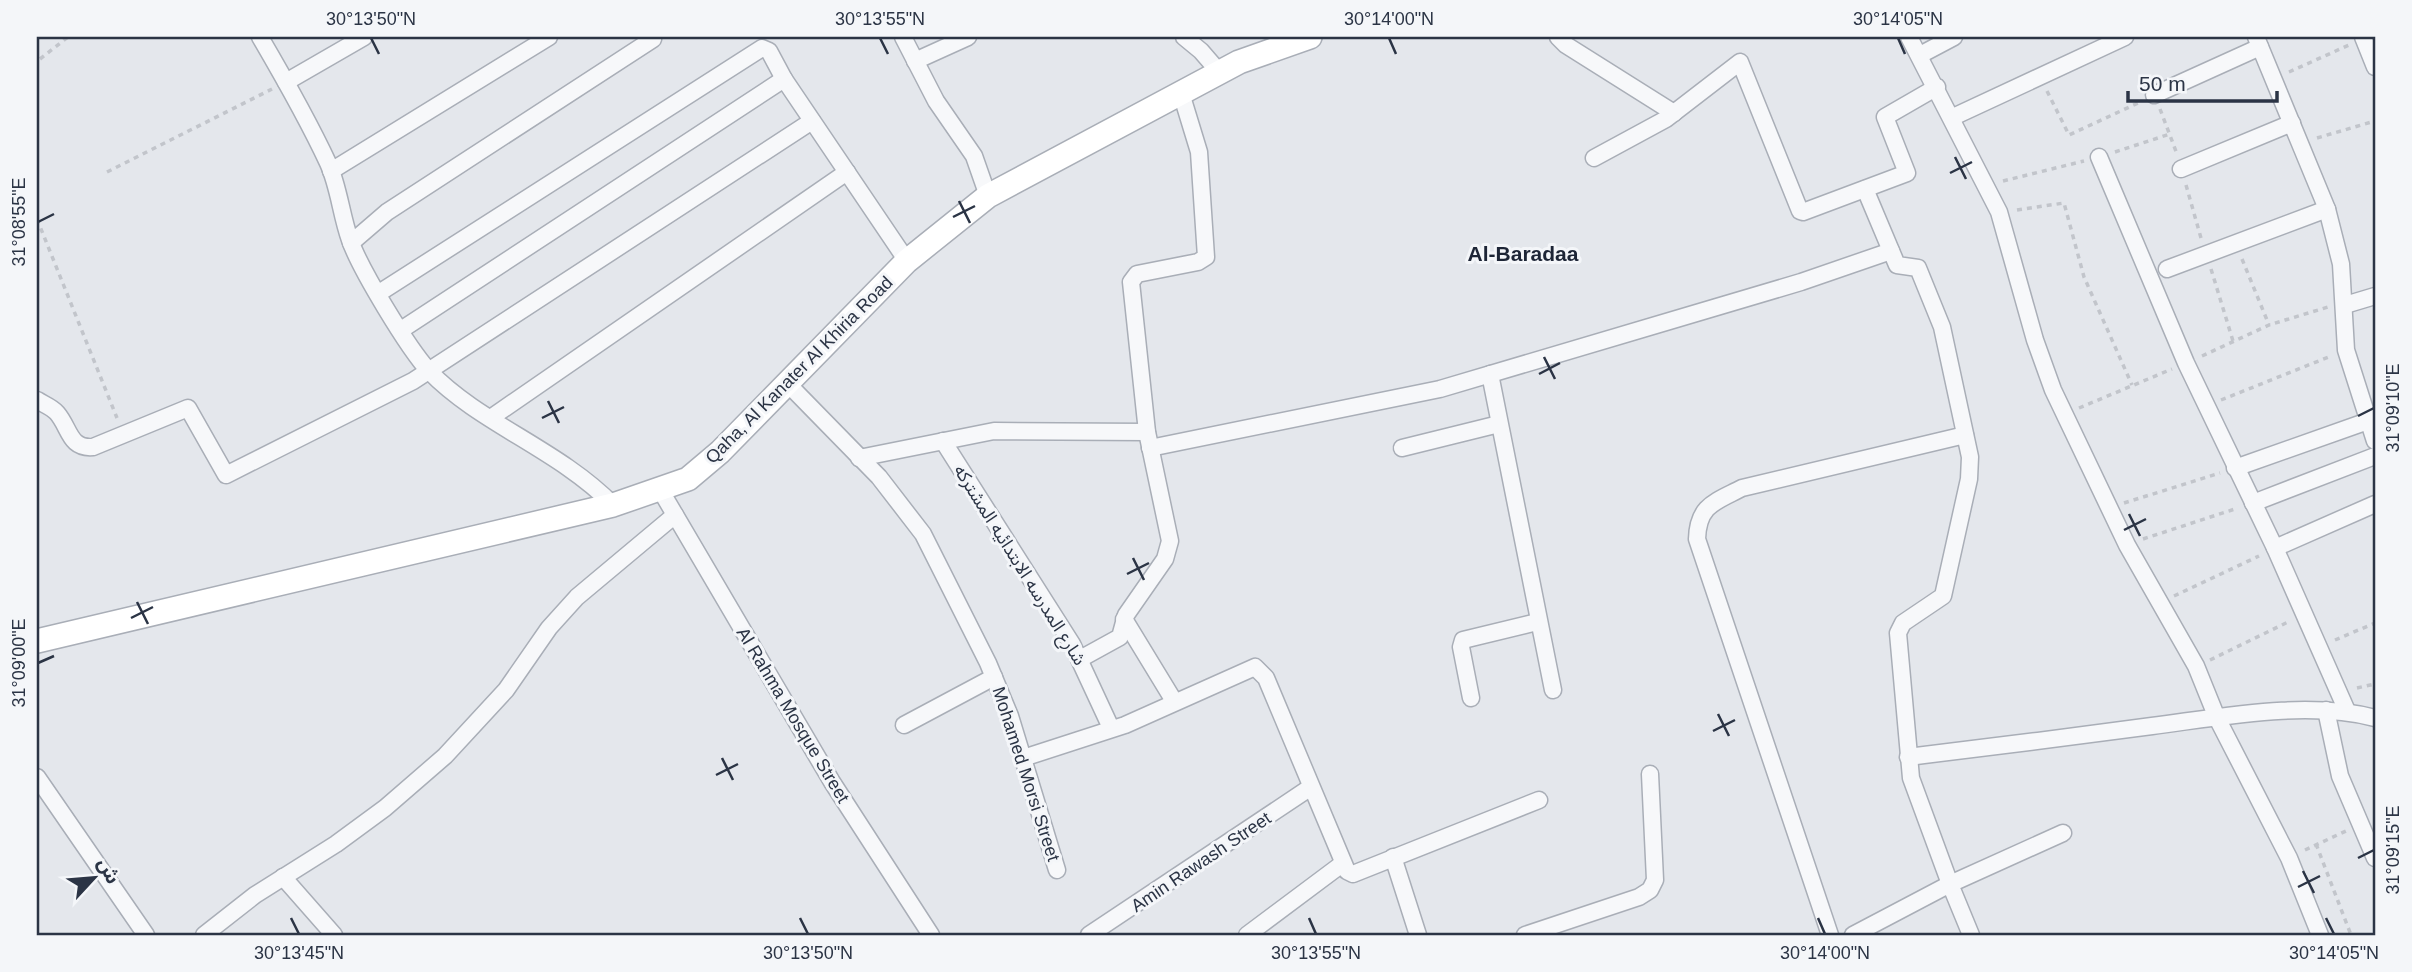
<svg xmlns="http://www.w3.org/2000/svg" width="2412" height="972" viewBox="0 0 2412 972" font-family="Arial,'Noto Sans Arabic',sans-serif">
  <rect width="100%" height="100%" fill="#e4e7ec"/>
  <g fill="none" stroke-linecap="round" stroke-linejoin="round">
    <defs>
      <g id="street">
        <path d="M260 37C284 78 308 120 328 163 339 187 341 215 350 240 360 269 408 348 429 371 480 424 558 449 613 505"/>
        <path d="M903 37 936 101 974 156 988 196"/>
        <path d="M1184 37 1201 51 1220 73"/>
        <path d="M1558 37 1566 45 1674 113"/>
        <path d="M1909 37 1999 212 2035 340 2053 390 2127 545 2196 666 2217 718 2289 858 2320 935"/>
        <path d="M2256 37 2327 209 2341 264 2346 350 2375 441"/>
        <path d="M2363 37 2375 67"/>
        <path d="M1920 55 1954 37"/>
        <path d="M915 61 968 37"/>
        <path d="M286 82 364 37"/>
        <path d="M2154 95 2260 47"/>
        <path d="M1953 117 2125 37"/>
        <path d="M2099 157 2186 363 2275 548 2347 711"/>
        <path d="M1594 158 1666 119 1740 62 1800 211 1803 212 1907 173 1885 117 1937 87"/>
        <path d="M2181 169 2292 123"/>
        <path d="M331 171 549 37"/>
        <path d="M351 243 387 212 653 39"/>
        <path d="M2167 269 2327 209"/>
        <path d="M379 293 762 48 769 51 784 79 907 261"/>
        <path d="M2345 305 2375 296"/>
        <path d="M401 330 784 79"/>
        <path d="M1490 374 1553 690"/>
        <path d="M788 384 879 477 923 534 988 663 1010 716 1057 870"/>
        <path d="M37 400C43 404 52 407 57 413 70 428 69 449 93 447L188 408 226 475 413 381 812 121"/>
        <path d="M492 417 847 172"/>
        <path d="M943 441 1072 644 1111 728"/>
        <path d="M1150 448 1440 389 1801 282 1891 251"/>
        <path d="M1402 448 1499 424"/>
        <path d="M859 458 994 431 1147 432"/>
        <path d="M2235 468 2368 421"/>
        <path d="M661 491 832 782 931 935"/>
        <path d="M2253 503 2375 456"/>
        <path d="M2275 548 2375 504"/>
        <path d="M1124 619 1174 701"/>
        <path d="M1080 659 1120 637 1126 615 1165 559 1170 541 1147 432 1131 282 1137 274 1198 262 1206 257 1199 152 1181 93"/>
        <path d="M1471 698 1461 647 1463 640 1537 622"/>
        <path d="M2326 710 2340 776 2375 858"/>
        <path d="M904 725 994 677"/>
        <path d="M1908 757C1989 747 2071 737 2152 726 2222 717 2307 700 2375 718"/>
        <path d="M1023 758 1125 725 1255 667 1266 678 1347 871 1353 874 1539 800"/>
        <path d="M37 777 146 935"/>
        <path d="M1393 857 1418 935"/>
        <path d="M283 877 334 935"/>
        <path d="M204 935 255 895 336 844 385 808 445 756 506 690 549 628 577 597 675 515"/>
        <path d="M1089 935 1311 787"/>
        <path d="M1247 935 1342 864"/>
        <path d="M1525 935 1639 897 1650 890 1655 880 1650 774"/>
        <path d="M1830 935 1697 539C1698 505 1715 502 1742 488L1965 435"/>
        <path d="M1853 935 1950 884 1911 778 1898 633 1903 623 1943 596 1969 479 1970 457 1942 327 1918 268 1897 265 1865 189"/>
        <path d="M1971 935 1950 884 2063 833"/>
      </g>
      <path id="secondary" d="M37 641 613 505 688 479 720 452 907 261 988 196 1239 62 1310 37"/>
    </defs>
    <use href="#street" stroke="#a9aeb7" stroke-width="19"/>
    <use href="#secondary" stroke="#a9aeb7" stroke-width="26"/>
    <g stroke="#c2c5cb" stroke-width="3.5" stroke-dasharray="5 5" stroke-linecap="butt">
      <path d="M40 59 68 37"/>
      <path d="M2289 72 2349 45"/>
      <path d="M2047 91 2069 135 2138 103"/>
      <path d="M2160 109 2177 154"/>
      <path d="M2317 138 2375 121"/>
      <path d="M2115 152 2170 134"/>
      <path d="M107 172 272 89"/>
      <path d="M2003 181 2084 161"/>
      <path d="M2186 185 2201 238"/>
      <path d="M2017 210 2064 203 2084 277 2132 385"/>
      <path d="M37 219 117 418"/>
      <path d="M2242 259 2269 325"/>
      <path d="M2211 269 2233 341"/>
      <path d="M2202 356 2269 325 2328 307"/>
      <path d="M2221 400 2331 356"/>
      <path d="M2079 408 2172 369"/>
      <path d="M2124 503 2220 473"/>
      <path d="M2143 539 2238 508"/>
      <path d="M2174 596 2259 556"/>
      <path d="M2335 640 2375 623"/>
      <path d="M2210 660 2288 622"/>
      <path d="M2357 688 2375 684"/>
      <path d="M2316 844 2351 935"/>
      <path d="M2305 850 2346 831"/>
    </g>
    <use href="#street" stroke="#f7f8fa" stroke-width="16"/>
    <use href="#secondary" stroke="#fff" stroke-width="23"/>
  </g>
  <path fill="none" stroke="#2b3445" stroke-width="2.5" d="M371 38 379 54M880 38 888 54M1389 38 1396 54M1898 38 1905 54M1955 157 1966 179M1950 173 1972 162M959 201 970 223M953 217 975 206M38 222 54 214M1544 357 1555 379M1539 374 1560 363M548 401 559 423M2358 416 2374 408M542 418 564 407M2129 514 2140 536M2124 530 2146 519M1133 558 1144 580M1127 574 1149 563M137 602 148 624M131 618 153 607M38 663 54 656M1718 714 1729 736M1713 731 1735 720M722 758 733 780M716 775 738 764M2358 858 2374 850M2303 871 2314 893M2298 887 2320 876M291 918 299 934M800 918 808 934M1309 918 1316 934M1818 918 1825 934M2326 918 2334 934"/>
  <g text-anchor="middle" stroke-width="6" stroke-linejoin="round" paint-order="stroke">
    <g font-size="18" fill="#2b3445" stroke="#f4f6f9">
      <text transform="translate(799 370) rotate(-45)" y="6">Qaha, Al Kanater Al Khiria Road</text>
      <text transform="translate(1020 565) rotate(58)" y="6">شارع المدرسه الابتدائيه المشتركه</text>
      <text transform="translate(793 715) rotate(59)" y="6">Al Rahma Mosque Street</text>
      <text transform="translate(1026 774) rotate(72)" y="6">Mohamed Morsi Street</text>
      <text transform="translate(1201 862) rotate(-34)" y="6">Amin Rawash Street</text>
    </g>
    <g font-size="21" font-weight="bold" fill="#1d2536" stroke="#f4f6f9">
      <text x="1523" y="261">Al-Baradaa</text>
    </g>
  </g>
  <rect width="2412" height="972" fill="none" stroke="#f4f6f9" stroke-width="77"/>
  <g transform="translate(94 878) rotate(64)" stroke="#f4f6f9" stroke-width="5" paint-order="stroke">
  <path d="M0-5L12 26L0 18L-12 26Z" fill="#2b3445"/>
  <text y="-10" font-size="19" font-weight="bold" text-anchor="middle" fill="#2b3445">ش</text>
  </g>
  <path d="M2128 91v10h149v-10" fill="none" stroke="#2b3445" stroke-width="3.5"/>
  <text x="2139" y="91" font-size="21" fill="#2b3445" stroke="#f4f6f9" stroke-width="5" paint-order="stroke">50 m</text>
  <rect x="38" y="38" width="2336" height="896" fill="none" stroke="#2b3445" stroke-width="2.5"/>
  <g font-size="18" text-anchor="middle" fill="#2b3445">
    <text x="371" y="25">30°13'50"N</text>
    <text x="880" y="25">30°13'55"N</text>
    <text x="1389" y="25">30°14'00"N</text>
    <text x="1898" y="25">30°14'05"N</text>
    <text transform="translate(19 222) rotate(-90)" y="6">31°08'55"E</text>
    <text transform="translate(2393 408) rotate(-90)" y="6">31°09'10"E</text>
    <text transform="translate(19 663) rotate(-90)" y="6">31°09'00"E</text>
    <text transform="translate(2393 850) rotate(-90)" y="6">31°09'15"E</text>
    <text x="299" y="959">30°13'45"N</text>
    <text x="808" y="959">30°13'50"N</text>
    <text x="1316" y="959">30°13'55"N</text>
    <text x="1825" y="959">30°14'00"N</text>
    <text x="2334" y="959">30°14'05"N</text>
  </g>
</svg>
